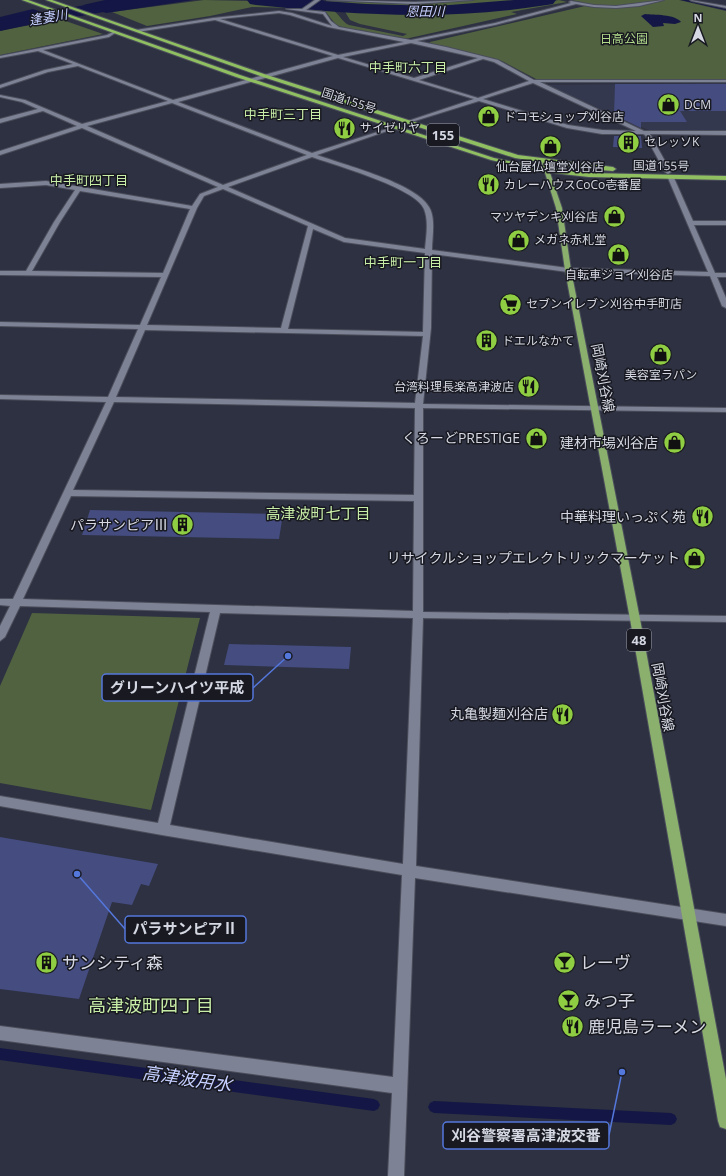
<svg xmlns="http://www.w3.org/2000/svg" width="726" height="1176" viewBox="0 0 726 1176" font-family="'Open Sans','Noto Sans JP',sans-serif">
  <rect width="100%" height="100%" fill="#2e3141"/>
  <path fill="#34384e" d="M726 83V131H651L546 85Z"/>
  <g fill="#506240">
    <path d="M204 0 252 1 300 6 293 8 252 7 210 16 147 26 112 12Z"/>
    <path d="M477 0H534C462 13 390 11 317 4L321 1 414 3Z"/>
    <path d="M559 0 567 2 511 12 517 14 405 39 345 28 336 25 326 12 308 10C313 6 329 7 334 11 340 15 342 22 349 25L403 36 407 34 360 24 350 20 344 10C417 16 487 14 559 0Z"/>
    <path d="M571 0H679L726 11V79H536L502 61 448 47 430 44V42L585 6 581 2Z"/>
    <path d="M60 19 103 34 0 55V31Z"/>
    <path d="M32 613 200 618 151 810 0 783V686Z"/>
  </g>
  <g fill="#141745">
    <path d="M105 0H194L106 13 83 5Z"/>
    <path d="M33 9 59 18 0 31V17Z"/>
    <path d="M645 14C654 15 675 14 681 22L675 24 663 23 664 26 653 27 641 16Z"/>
  </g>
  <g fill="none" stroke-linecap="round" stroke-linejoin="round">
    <g fill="#141745" fill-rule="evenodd">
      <path d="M319 0H325L304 6 302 5Z"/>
      <path d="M681 0H687L726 8V10Z"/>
      <path d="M0 1048 374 1099 378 1101 380 1105 378 1109 374 1111 0 1060Z"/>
      <path d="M434 1101 671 1113 675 1115 677 1119 675 1123 671 1125 434 1113 430 1111 428 1107 430 1103Z"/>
    </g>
    <g fill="#141745" fill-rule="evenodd">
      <path d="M114 0H153L150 4 144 5 0 30V20Z"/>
      <path d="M247 0H310L366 4 437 6 514 0H556L553 4 547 5C446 21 357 15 256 5L250 4Z"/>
    </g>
  </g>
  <g fill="#444c80">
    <path d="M615 84H726V111H680L687 122H641V128L614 115Z"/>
    <path d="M614 136H641L642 148 613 147Z"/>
    <path d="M90 510 283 514 279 539 82 535Z"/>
    <path d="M229 644 351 647 349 669 224 665Z"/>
    <path d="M0 837 158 864 149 886 141 884 132 905 112 902 79 999 0 989Z"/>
  </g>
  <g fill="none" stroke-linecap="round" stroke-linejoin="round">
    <defs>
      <g id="minor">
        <path d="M315 0H320L306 10 325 12 331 21 339 27 411 40 495 23 571 3 569 2 571 1 594 5 616 6 664 0 639 6 616 8 594 7 576 4 495 25 417 41 446 47 498 60 534 80H726V82H540L644 131H726V135L650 134 671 172 668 174 665 172 645 135 643 134H602L567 128 479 101 405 124V122L474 99 338 58 178 102 312 153 396 126V128L317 155C344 165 416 183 429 207 436 218 432 238 432 250L568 268 708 272 668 178 671 176 674 178 693 221H726V225H694L715 273H726V277H717L726 298V308L722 306 710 276 568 272 432 254 431 328 423 404 726 408V412L423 408V612L726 616V622L423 618 416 866 726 914V926L415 878 404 1176H388L392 1093 0 1040V1026L393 1077 402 875 162 835 0 806V796L158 823 210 612 20 606 5 637 0 641V626L10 606 0 605V599H13L106 402 0 399V395L108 397 138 329 0 326V322L140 325 161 277 0 275V271H26L54 222 75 190 46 185 0 188V184L46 181 192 206 200 194 218 187 82 128 0 155V151L77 126 43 111 0 123V119L38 109 22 102 0 97V95L25 100 82 124 168 101 78 66 48 72 0 88V85L45 70 73 64 38 51 0 58V56L107 35 115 31V33L109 37 43 50 173 100 333 56 215 20 137 32 136 30 213 18 279 11 292 13 332 26 323 14 286 9H302ZM279 13 290 15 328 27 404 42 338 55 220 19ZM411 43 478 58 414 78 343 57ZM483 59 494 62 529 81 478 98 419 80ZM533 83 636 131 602 130 568 125 483 99ZM172 103 307 155 223 185 87 126ZM312 157C335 165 416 188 424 209 429 221 426 237 425 249L345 238 228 187ZM223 189 308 226 281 328 147 325 197 208 204 196ZM80 191 190 209 163 273 32 271 60 222ZM313 229 344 242 425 253 423 332 288 329ZM145 330 423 336 415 403 116 397ZM114 402 415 408 414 495 73 490ZM71 496 414 501 413 611 23 599ZM220 613 413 618 403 864 170 825Z"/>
        <path d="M327 0 414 2 473 0 414 4Z"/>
        <path d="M690 0 726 6V8L692 1Z"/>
      </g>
      <path id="primary" d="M541 160 546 161 562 208 571 270 640 619 726 1079V1129L720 1127 718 1121 630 619 565 270 556 208Z"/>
      <g id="trunk">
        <path d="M22 0H28L240 75 494 158 544 168 589 173 726 176V180L589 177 544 172 491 160 236 77Z"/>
        <path d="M46 0H52L267 75 518 155 613 167 616 169 613 171 586 169 515 158 263 77Z"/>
      </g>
    </defs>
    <use href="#minor" stroke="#4b4e5b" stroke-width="2"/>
    <use href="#primary" stroke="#4b4e5b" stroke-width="2"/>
    <use href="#trunk" stroke="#4b4e5b" stroke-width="2"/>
    <use href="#minor" fill="#7e8295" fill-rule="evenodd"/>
    <use href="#primary" fill="#8bb06e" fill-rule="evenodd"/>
    <use href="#trunk" fill="#90bf61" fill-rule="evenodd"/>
  </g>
  <defs>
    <symbol id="shop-disc" viewBox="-11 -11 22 22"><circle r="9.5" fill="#8fcd42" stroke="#181921"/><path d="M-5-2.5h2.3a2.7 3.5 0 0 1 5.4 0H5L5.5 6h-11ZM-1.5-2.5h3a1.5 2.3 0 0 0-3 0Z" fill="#111"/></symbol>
    <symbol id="restaurant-disc" viewBox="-11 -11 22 22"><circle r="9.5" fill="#8fcd42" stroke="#181921"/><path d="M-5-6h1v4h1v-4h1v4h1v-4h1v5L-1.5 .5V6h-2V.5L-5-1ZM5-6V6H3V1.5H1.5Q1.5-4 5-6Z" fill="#111"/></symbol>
    <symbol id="building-disc" viewBox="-11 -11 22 22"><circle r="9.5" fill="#8fcd42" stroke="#181921"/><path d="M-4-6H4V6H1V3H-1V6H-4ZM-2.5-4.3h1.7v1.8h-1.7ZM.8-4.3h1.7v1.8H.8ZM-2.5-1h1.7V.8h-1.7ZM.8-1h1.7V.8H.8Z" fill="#111"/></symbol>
    <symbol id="supermarket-disc" viewBox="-11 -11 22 22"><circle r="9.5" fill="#8fcd42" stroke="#181921"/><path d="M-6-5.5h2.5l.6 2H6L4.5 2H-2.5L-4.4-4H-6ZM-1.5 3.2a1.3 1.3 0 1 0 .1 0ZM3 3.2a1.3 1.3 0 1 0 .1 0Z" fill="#111"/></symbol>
    <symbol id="bar-disc" viewBox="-11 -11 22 22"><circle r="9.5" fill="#8fcd42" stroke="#181921"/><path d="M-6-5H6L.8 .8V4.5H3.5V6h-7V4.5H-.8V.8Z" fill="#111"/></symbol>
  </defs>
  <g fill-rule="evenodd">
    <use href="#shop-disc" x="656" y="92" width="25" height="25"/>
    <use href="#shop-disc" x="476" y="104" width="25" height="25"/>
    <use href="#restaurant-disc" x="332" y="116" width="25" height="25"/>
    <use href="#building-disc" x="616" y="130" width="25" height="25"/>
    <use href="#shop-disc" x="538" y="134" width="25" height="25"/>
    <use href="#restaurant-disc" x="476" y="172" width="25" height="25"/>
    <use href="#shop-disc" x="602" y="204" width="25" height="25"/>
    <use href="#shop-disc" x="506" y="228" width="25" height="25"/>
    <use href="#shop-disc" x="606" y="242" width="25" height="25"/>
    <use href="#supermarket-disc" x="498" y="292" width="25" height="25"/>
    <use href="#building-disc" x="474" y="328" width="25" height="25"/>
    <use href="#shop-disc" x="648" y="342" width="25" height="25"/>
    <use href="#restaurant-disc" x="516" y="374" width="25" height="25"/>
    <use href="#shop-disc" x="524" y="426" width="25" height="25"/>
    <use href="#shop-disc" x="662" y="430" width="25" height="25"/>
    <use href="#restaurant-disc" x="690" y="504" width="25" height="25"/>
    <use href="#building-disc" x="170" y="512" width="25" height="25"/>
    <use href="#shop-disc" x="682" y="546" width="25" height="25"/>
    <use href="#restaurant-disc" x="550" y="702" width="25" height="25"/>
    <use href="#building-disc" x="34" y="950" width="25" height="25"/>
    <use href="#bar-disc" x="552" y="950" width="25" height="25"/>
    <use href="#bar-disc" x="556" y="988" width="25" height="25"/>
    <use href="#restaurant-disc" x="560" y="1014" width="25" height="25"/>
  </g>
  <g text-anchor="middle" stroke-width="3" stroke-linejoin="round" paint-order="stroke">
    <g font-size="12" fill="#b3dc8c" stroke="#181921">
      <text x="624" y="43">日高公園</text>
    </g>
    <g font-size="12" fill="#d5d8e2" stroke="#181921">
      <text transform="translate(349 101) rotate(18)" y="4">国道155号</text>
      <text transform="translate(661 166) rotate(1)" y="4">国道155号</text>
    </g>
    <g font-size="12" fill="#d5d8e2" stroke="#181921" text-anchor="start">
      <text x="684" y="109">DCM</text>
      <text x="504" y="121">ドコモショップ刈谷店</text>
      <text x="360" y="132">サイゼリヤ</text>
      <text x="644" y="146">セレッソK</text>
      <text x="550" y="171" text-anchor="middle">仙台屋仏壇堂刈谷店</text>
      <text x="504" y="189">カレーハウスCoCo壱番屋</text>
      <text x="598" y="221" text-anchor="end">マツヤデンキ刈谷店</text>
      <text x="534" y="244">メガネ赤札堂</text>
      <text x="619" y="279" text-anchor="middle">自転車ジョイ刈谷店</text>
      <text x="526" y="308">セブンイレブン刈谷中手町店</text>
      <text x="502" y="345">ドエルなかて</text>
      <text x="661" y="379" text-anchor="middle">美容室ラパン</text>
      <text x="514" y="391" text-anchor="end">台湾料理長楽高津波店</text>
    </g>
    <g font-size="13" font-style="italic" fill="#c4ceff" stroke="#181921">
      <text x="425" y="16">恩田川</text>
      <text transform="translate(48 17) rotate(-10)" y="5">逢妻川</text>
    </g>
    <g font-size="13" fill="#c8eda7" stroke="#181921">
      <text x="408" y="72">中手町六丁目</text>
      <text x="283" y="119">中手町三丁目</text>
      <text x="89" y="185">中手町四丁目</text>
      <text x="403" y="267">中手町一丁目</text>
    </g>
    <g fill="#181921" stroke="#9c9fa8" stroke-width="1">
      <rect x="427" y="124" width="32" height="22" rx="3"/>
      <rect x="627" y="629" width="24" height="22" rx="3"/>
    </g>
    <g font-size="13" font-weight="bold" fill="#d5d8e2">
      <text x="443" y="140">155</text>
      <text x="639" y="645">48</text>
    </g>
    <g font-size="14" fill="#d5d8e2" stroke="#181921">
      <text transform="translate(603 378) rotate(79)" y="5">岡崎刈谷線</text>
      <text transform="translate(663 697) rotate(80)" y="5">岡崎刈谷線</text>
    </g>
    <g font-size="14" fill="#d5d8e2" stroke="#181921" text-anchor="end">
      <text x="520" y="443">くろーどPRESTIGE</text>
      <text x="658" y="448">建材市場刈谷店</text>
      <text x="686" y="522">中華料理いっぷく苑</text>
      <text x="168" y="530">パラサンピアⅢ</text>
      <text x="680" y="563">リサイクルショップエレクトリックマーケット</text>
      <text x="548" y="719">丸亀製麺刈谷店</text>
    </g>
    <g font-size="15" fill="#c8eda7" stroke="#181921">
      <text x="318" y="519">高津波町七丁目</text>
    </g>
    <g font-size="17" fill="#d5d8e2" stroke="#181921" text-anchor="start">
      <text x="62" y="969">サンシティ森</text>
      <text x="580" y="969">レーヴ</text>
      <text x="584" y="1007">みつ子</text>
      <text x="588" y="1033">鹿児島ラーメン</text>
    </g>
    <g font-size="18" fill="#c8eda7" stroke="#181921">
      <text x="151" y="1012">高津波町四丁目</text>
    </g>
    <g font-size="18" font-style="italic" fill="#c4ceff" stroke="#181921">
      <text transform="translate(187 1079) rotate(8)" y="6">高津波用水</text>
    </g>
  </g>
  <path fill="none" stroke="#5477db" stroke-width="1.5" d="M288 656L253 688M77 874L125 929M622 1072L609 1135"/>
  <g fill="#5477db" stroke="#181921" stroke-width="1.5">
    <circle cx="288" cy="656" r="4"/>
    <circle cx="77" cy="874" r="4"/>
    <circle cx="622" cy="1072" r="4"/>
  </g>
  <g fill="#181921" stroke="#5477db" stroke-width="1.5">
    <rect x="102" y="674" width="151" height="27" rx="4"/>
    <rect x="125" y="916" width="121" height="27" rx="4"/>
    <rect x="443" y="1122" width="166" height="27" rx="4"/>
  </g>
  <g font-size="15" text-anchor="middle" font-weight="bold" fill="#d5d8e2">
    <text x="177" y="693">グリーンハイツ平成</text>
    <text x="185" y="934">パラサンピアⅡ</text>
    <text x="526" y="1141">刈谷警察署高津波交番</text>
  </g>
  <g transform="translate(698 28)" stroke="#181921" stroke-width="3" paint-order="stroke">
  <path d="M0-3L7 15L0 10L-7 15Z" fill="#d5d8e2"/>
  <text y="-6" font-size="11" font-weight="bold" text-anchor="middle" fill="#d5d8e2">N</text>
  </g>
</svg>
